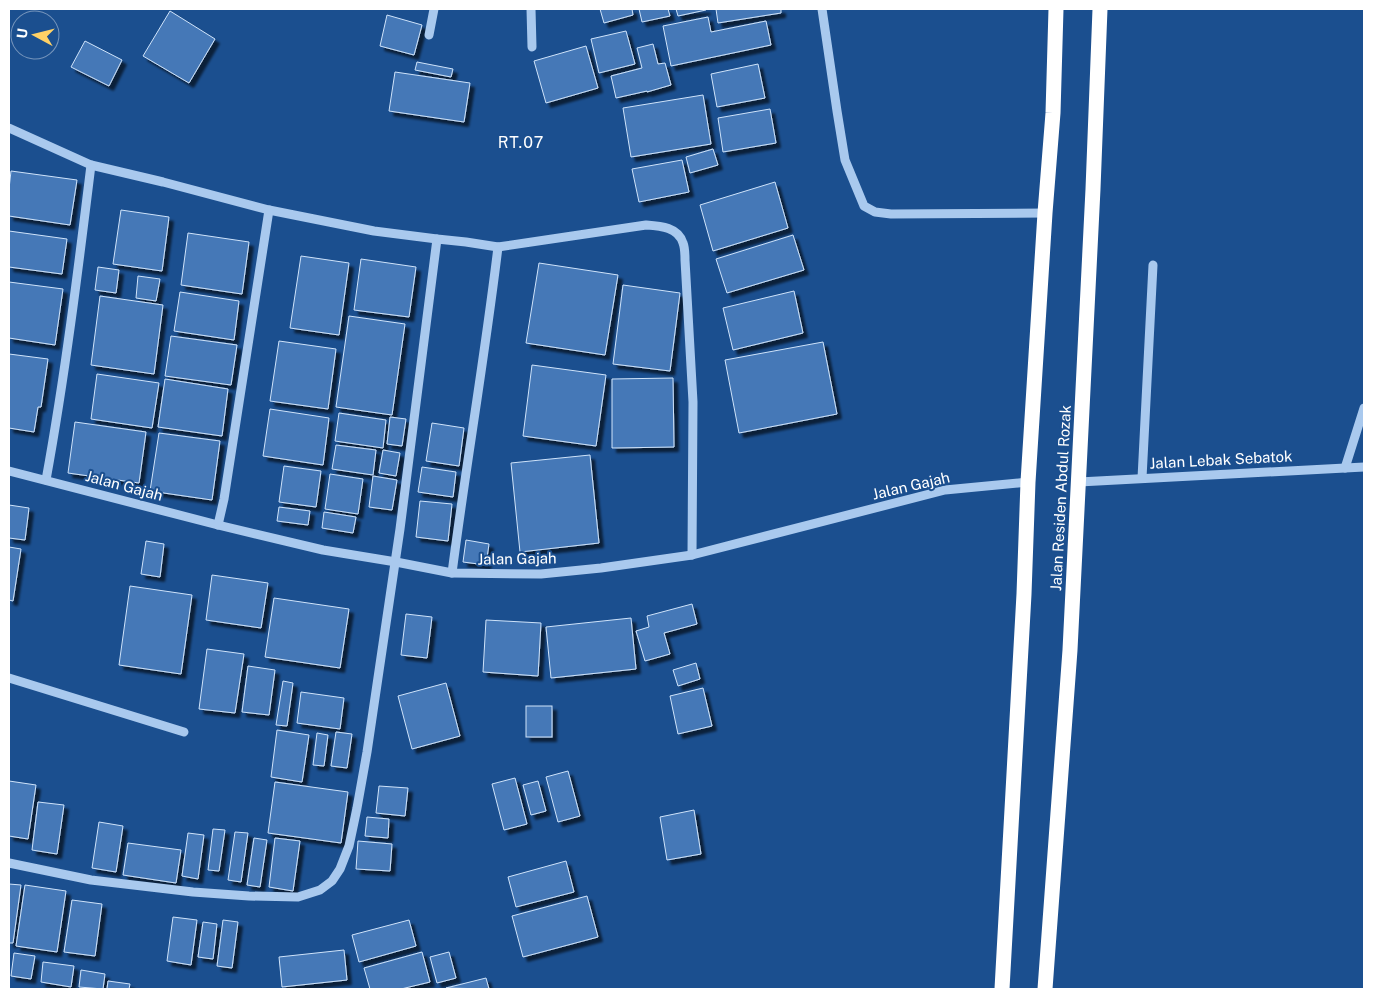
<svg xmlns="http://www.w3.org/2000/svg" width="1373" height="998" viewBox="0 0 1373 998" font-family="'Public Sans',sans-serif">
  <defs>
    <filter id="shadow"><feDropShadow dx="4.5" dy="4.5" stdDeviation="1" flood-color="#0009"/></filter>
  </defs>
  <rect width="100%" height="100%" fill="#1b4f8f"/>
  <g fill="#4478b7" stroke="#cfe3fa" filter="url(#shadow)">
    <path d="M600 9H632L633 15 604 23Z"/>
    <path d="M639 9H668L670 16 642 22Z"/>
    <path d="M676 9H706V10L678 16Z"/>
    <path d="M716 9H781V13L718 23Z"/>
    <path d="M170 11 215 39 189 83 143 56Z"/>
    <path d="M387 15 422 25 414 55 380 46Z"/>
    <path d="M708 17 711 32 766 21 771 45 671 66 663 26Z"/>
    <path d="M626 31 635 64 599 73 591 39Z"/>
    <path d="M85 41 122 60 109 86 71 67Z"/>
    <path d="M653 44 658 64 665 63 671 85 647 92V91L616 98 611 76 642 68 637 48Z"/>
    <path d="M586 46 598 88 546 103 534 61Z"/>
    <path d="M417 62 453 69 451 77 415 70Z"/>
    <path d="M758 64 765 98 717 107 711 74Z"/>
    <path d="M395 72 470 83 464 122 389 111Z"/>
    <path d="M703 95 711 144 631 157 623 108Z"/>
    <path d="M770 109 776 143 723 152 718 118Z"/>
    <path d="M713 149 718 165 690 173 686 157Z"/>
    <path d="M682 160 689 192 639 202 632 169Z"/>
    <path d="M11 171 77 180 70 225 9 216V189Z"/>
    <path d="M775 182 788 228 713 251 700 205Z"/>
    <path d="M121 210 169 217 162 271 113 264Z"/>
    <path d="M9 231 67 239 62 274 9 267Z"/>
    <path d="M188 233 249 242 242 294 181 285Z"/>
    <path d="M793 235 804 270 727 293 716 259Z"/>
    <path d="M301 256 349 263 339 335 290 328Z"/>
    <path d="M361 259 416 267 409 317 354 310Z"/>
    <path d="M539 263 618 275 605 355 526 343Z"/>
    <path d="M98 267 119 270 116 293 95 290Z"/>
    <path d="M138 276 160 279 156 301 136 298Z"/>
    <path d="M9 282 63 289 55 345 9 338Z"/>
    <path d="M623 285 680 293 670 371 613 364Z"/>
    <path d="M794 291 803 333 733 350 723 308Z"/>
    <path d="M180 292 239 301 234 340 174 331Z"/>
    <path d="M100 296 163 305 154 374 91 365Z"/>
    <path d="M349 316 405 324 392 415 336 407Z"/>
    <path d="M171 336 237 345 231 385 165 376Z"/>
    <path d="M279 341 336 349 328 409 270 401Z"/>
    <path d="M823 342 837 414 739 433 725 360Z"/>
    <path d="M9 354 48 359 41 407H38L34 432 9 428Z"/>
    <path d="M532 365 606 375 596 446 523 436Z"/>
    <path d="M97 374 159 383 152 428 91 419Z"/>
    <path d="M673 378 674 447 612 448V379Z"/>
    <path d="M165 379 228 389 222 436 158 427Z"/>
    <path d="M270 409 329 418 323 465 263 456Z"/>
    <path d="M339 413 386 420 383 448 335 441Z"/>
    <path d="M390 417 406 419 402 446 387 444Z"/>
    <path d="M75 422 146 432 139 483 68 473Z"/>
    <path d="M432 423 464 428 459 466 426 461Z"/>
    <path d="M159 433 220 441 212 500 150 491Z"/>
    <path d="M336 445 376 450 373 475 332 469Z"/>
    <path d="M383 450 400 453 396 476 379 473Z"/>
    <path d="M590 455 599 543 520 552 511 463Z"/>
    <path d="M284 466 321 471 316 507 279 502Z"/>
    <path d="M422 467 456 472 453 497 418 492Z"/>
    <path d="M330 474 363 479 358 514 325 509Z"/>
    <path d="M373 476 397 480 392 510 369 507Z"/>
    <path d="M420 501 452 504 448 541 416 537Z"/>
    <path d="M9 505 29 508 25 540 9 538Z"/>
    <path d="M279 507 310 511 308 525 277 521Z"/>
    <path d="M324 512 356 517 353 533 322 528Z"/>
    <path d="M466 540 489 544 486 565 463 562Z"/>
    <path d="M146 541 164 544 160 577 141 574Z"/>
    <path d="M9 547 21 549 13 601 9 600Z"/>
    <path d="M212 575 268 583 261 628 206 620Z"/>
    <path d="M130 586 192 595 181 674 119 665Z"/>
    <path d="M274 598 349 609 340 668 265 657Z"/>
    <path d="M692 604 697 624 664 633 670 654 645 661 636 631 649 627 647 616Z"/>
    <path d="M406 614 432 617 427 658 401 655Z"/>
    <path d="M631 618 636 669 551 678 546 627Z"/>
    <path d="M486 620 541 623 538 676 483 672Z"/>
    <path d="M207 649 244 654 235 713 199 709Z"/>
    <path d="M696 663 700 679 678 686 673 670Z"/>
    <path d="M248 666 275 670 269 715 242 712Z"/>
    <path d="M283 681 293 683 287 726 276 725Z"/>
    <path d="M446 683 460 736 412 749 398 696Z"/>
    <path d="M703 688 712 726 678 734 670 696Z"/>
    <path d="M301 692 344 698 340 729 297 723Z"/>
    <rect x="526" y="706" width="26" height="31"/>
    <path d="M277 730 309 735 302 782 271 777Z"/>
    <path d="M336 732 352 734 347 768 331 766Z"/>
    <path d="M317 733 328 735 324 766 313 765Z"/>
    <path d="M568 771 580 816 558 822 546 777Z"/>
    <path d="M515 778 527 824 504 830 492 784Z"/>
    <path d="M9 781 36 785 28 839 9 836Z"/>
    <path d="M538 781 546 811 531 815 523 785Z"/>
    <path d="M275 782 348 792 341 843 268 833Z"/>
    <path d="M379 786 408 788 405 816 376 813Z"/>
    <path d="M38 802 64 805 57 854 32 850Z"/>
    <path d="M694 810 701 854 667 860 660 817Z"/>
    <path d="M367 817 389 819 388 838 365 836Z"/>
    <path d="M99 822 123 826 116 872 92 868Z"/>
    <path d="M213 829 225 830 219 871 208 870Z"/>
    <path d="M235 832 248 833 241 882 228 880Z"/>
    <path d="M188 833 204 835 198 879 182 876Z"/>
    <path d="M254 838 267 840 260 887 247 885Z"/>
    <path d="M275 838 300 841 293 891 269 887Z"/>
    <path d="M358 841 392 844 390 871 356 869Z"/>
    <path d="M128 843 181 850 176 883 123 875Z"/>
    <path d="M566 861 574 892 516 907 508 877Z"/>
    <path d="M9 884 21 885 13 943H9Z"/>
    <path d="M25 885 66 891 57 952 16 946Z"/>
    <path d="M587 896 598 937 523 957 512 916Z"/>
    <path d="M72 900 102 904 95 956 64 952Z"/>
    <path d="M173 917 197 920 191 965 167 961Z"/>
    <path d="M223 920 238 922 232 968 217 966Z"/>
    <path d="M409 920 416 946 359 962 352 935Z"/>
    <path d="M203 922 217 924 213 959 198 957Z"/>
    <path d="M344 950 347 980 282 987 279 957Z"/>
    <path d="M422 952 430 982 401 989H370L364 968Z"/>
    <path d="M449 952 456 978 437 983 430 957Z"/>
    <path d="M14 953 35 956 31 979 11 976Z"/>
    <path d="M43 962 74 966 71 987 41 982Z"/>
    <path d="M81 970 105 974 103 989 79 987Z"/>
    <path d="M486 978 489 989 446 988Z"/>
    <path d="M108 981 130 984 129 989H107Z"/>
  </g>
  <g fill="none" stroke-linecap="round" stroke-linejoin="round">
    <g stroke="#a9c9ee" stroke-width="9">
      <path d="M531 9 532 47"/>
      <path d="M822 9 837 111 845 160 864 206 875 212 891 214 1045 213"/>
      <path d="M429 35 434 9"/>
      <path d="M9 128 91 165 163 182 269 210 374 231 437 239 466 242 498 247 646 225C661 226 678 227 683 243 685 248 685 254 685 260L693 402 692 555"/>
      <path d="M1345 468 1364 408"/>
      <path d="M9 471 218 525 323 550 396 562 452 573 541 574 601 568 692 555 945 490 1028 482"/>
      <path d="M1142 478 1153 265"/>
      <path d="M46 480C65 376 78 271 91 165"/>
      <path d="M1079 482 1364 467"/>
      <path d="M218 525 224 499 269 210"/>
      <path d="M452 573C466 465 485 356 498 247"/>
      <path d="M9 678 184 732"/>
      <path d="M9 863 91 880 193 892 249 896 298 897 320 890 332 881 340 869 349 846 357 808 367 752 400 529 437 239"/>
    </g>
    <g stroke="#fff" stroke-width="15">
      <path d="M1002 989 1024 594 1028 482 1045 213 1053 113 1056 9"/>
      <path d="M1045 989 1070 650 1093 189 1100 9"/>
    </g>
  </g>
  <g text-anchor="middle" stroke-width="4" stroke-linejoin="round" paint-order="stroke">
    <g font-size="15" fill="#fff" stroke="#1b4f8f">
      <text transform="translate(1221 460) rotate(-3)" y="5">Jalan Lebak Sebatok</text>
      <text transform="translate(124 486) rotate(15)" y="5">Jalan Gajah</text>
      <text transform="translate(911 486) rotate(-13)" y="5">Jalan Gajah</text>
      <text transform="translate(1061 498) rotate(-87)" y="5">Jalan Residen Abdul Rozak</text>
      <text transform="translate(517 559) rotate(-1)" y="5">Jalan Gajah</text>
    </g>
    <g font-size="16" letter-spacing="1" fill="#fff" stroke="#1b4f8f">
      <text x="521" y="148">RT.07</text>
    </g>
  </g>
  <rect width="1373" height="998" fill="none" stroke="#ffffff" stroke-width="20"/>
  <g transform="translate(35 35) rotate(277)"><circle r="24" fill="#1b4f8f" stroke="#7695bc"/>
  <path d="M0-4L9 19L0 12L-9 19Z" fill="#ffd166"/>
  <text y="-8" font-size="14" font-weight="bold" text-anchor="middle" fill="#ffffff">U</text>
  </g>
</svg>
